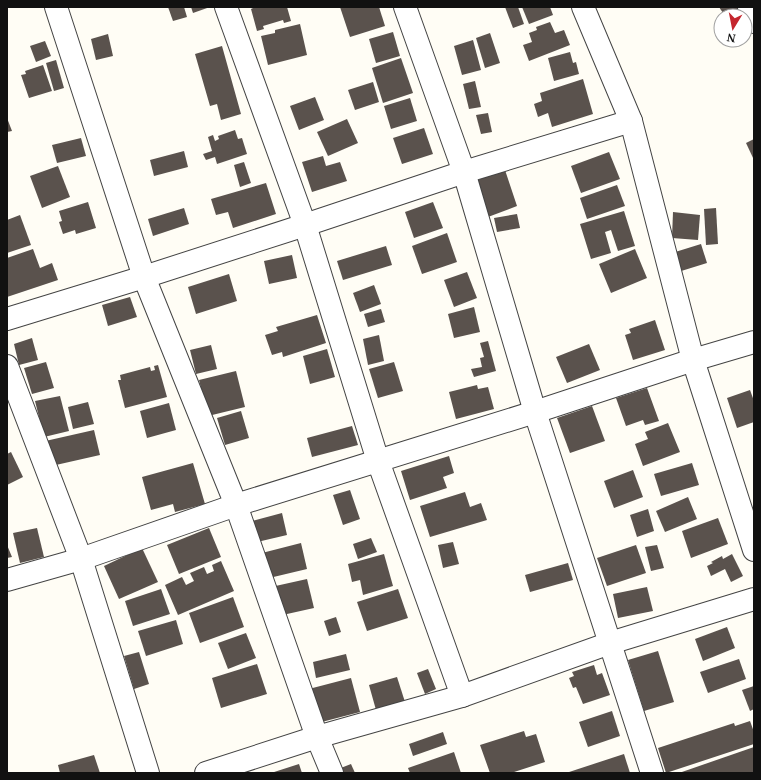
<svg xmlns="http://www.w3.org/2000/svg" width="761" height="780" viewBox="0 0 761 780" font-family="'Noto Serif',serif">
  <rect width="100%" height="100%" fill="#fffdf5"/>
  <g fill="#5a524d">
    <path d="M168 7H184L187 17 173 21Z"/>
    <path d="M191 7H210L193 13Z"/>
    <path d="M253 7H287L291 21 284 23 283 20 263 26 264 29 257 31 251 9 253 8Z"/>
    <path d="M340 7H379L385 26 350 37Z"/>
    <path d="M505 7H518L524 24 513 28Z"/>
    <path d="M522 7H550L553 15 529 24Z"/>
    <path d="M719 7H741L742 9 731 16H725Z"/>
    <path d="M550 22 555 33 564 30 570 45 529 61 523 45 532 42 529 33 537 30 536 27Z"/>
    <path d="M300 24 307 55 268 65 261 36 275 33V30Z"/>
    <path d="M393 32 400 56 376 63 369 39Z"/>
    <path d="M490 33 500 63 485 68 476 38Z"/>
    <path d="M108 34 113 56 96 60 91 39Z"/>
    <path d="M473 40 481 70 462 75 454 46Z"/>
    <path d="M45 41 51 56 36 62 30 46Z"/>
    <path d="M222 46 241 114 221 120 217 104 210 106 195 54Z"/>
    <path d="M570 52 573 63 576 62 579 74 554 81 548 58Z"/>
    <path d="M401 58 413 93 383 103 372 68Z"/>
    <path d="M56 60 64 88 54 91 46 63Z"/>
    <path d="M43 65 52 91 29 98 21 75 26 74 25 71Z"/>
    <path d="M583 79 593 114 552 127 548 113 538 117 534 104 542 101 540 93Z"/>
    <path d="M475 81 481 107 469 109 463 84Z"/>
    <path d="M373 82 379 102 355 110 348 90Z"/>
    <path d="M315 97 324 120 299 130 290 106Z"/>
    <path d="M410 98 417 121 391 129 384 106Z"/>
    <path d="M488 113 492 132 481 134 476 115Z"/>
    <path d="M7 118 12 131 7 132Z"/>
    <path d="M347 119 358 143 328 156 317 132Z"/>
    <path d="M424 128 433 154 402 164 393 138Z"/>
    <path d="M235 130 238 139 242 138 247 154 217 164 215 157 206 160 203 154 212 151 208 137 213 135 215 141 219 139 218 136Z"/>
    <path d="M81 138 86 156 57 163 52 145Z"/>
    <path d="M754 139V160L746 143Z"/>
    <path d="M184 151 188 167 154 176 150 160Z"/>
    <path d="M609 152 620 179 581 193 571 166Z"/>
    <path d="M323 156 326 166 340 162 347 181 312 192 302 162Z"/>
    <path d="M244 162 251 183 240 187 234 165Z"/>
    <path d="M58 166 70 197 42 208 30 176Z"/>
    <path d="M505 170 517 206 488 217 475 181Z"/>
    <path d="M266 183 276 214 233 228 228 212 216 215 211 199Z"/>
    <path d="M617 185 625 206 587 219 580 198Z"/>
    <path d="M88 202 96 228 76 234 75 230 63 234 59 222 62 221 59 211Z"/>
    <path d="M433 202 443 228 414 238 405 212Z"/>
    <path d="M184 208 189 224 153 236 148 219Z"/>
    <path d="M716 208 718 244 706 245 704 209Z"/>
    <path d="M624 211 635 246 618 251 611 230 605 232 611 253 591 259 580 224Z"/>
    <path d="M673 212 700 215 698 240 672 238Z"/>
    <path d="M517 214 520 228 497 232 494 218Z"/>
    <path d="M20 215 31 245 7 253V220Z"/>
    <path d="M447 233 457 262 422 274 412 246Z"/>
    <path d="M701 244 707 263 678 272 672 253Z"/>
    <path d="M386 246 392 265 343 280 337 261Z"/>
    <path d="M33 249 40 268 52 263 58 280 7 297V258Z"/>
    <path d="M635 249 647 278 611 293 599 264Z"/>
    <path d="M292 255 297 278 269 284 264 261Z"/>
    <path d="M467 272 477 298 454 307 444 280Z"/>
    <path d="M229 274 237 301 196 314 188 287Z"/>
    <path d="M374 285 381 304 360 312 353 293Z"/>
    <path d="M130 297 137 317 108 326 102 305Z"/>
    <path d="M474 307 480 332 454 338 448 314Z"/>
    <path d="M381 309 385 322 368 327 364 314Z"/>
    <path d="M317 315 326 343 283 357 282 352 272 355 265 335 278 331 276 327Z"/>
    <path d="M655 320 665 350 633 360 625 335 631 333 629 329Z"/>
    <path d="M379 335 384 361 368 365 363 339Z"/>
    <path d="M32 338 38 360 19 365 14 344Z"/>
    <path d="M488 341 496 371 474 377 471 369 482 367 480 358 484 357 480 343Z"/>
    <path d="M589 344 600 370 567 383 556 357Z"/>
    <path d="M211 345 217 369 196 374 190 350Z"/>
    <path d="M327 349 335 377 310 384 303 356Z"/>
    <path d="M46 362 54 388 32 394 24 368Z"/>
    <path d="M394 362 403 391 378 398 369 369Z"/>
    <path d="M158 365 167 397 125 408 118 380H121L120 375 150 367 151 371 155 370 154 366Z"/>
    <path d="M236 371 245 407 208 416 199 380Z"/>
    <path d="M477 385 478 389 488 387 494 409 456 419 449 392Z"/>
    <path d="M647 388 659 421 645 425 643 420 626 426 616 398Z"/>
    <path d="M750 390 754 401V422L737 428 727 398Z"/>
    <path d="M60 396 69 431 44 437 35 401Z"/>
    <path d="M88 402 94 424 73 429 68 407Z"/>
    <path d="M169 403 176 430 147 438 140 411Z"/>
    <path d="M592 406 605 441 570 453 557 418Z"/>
    <path d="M241 411 249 438 225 445 217 418Z"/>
    <path d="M668 423 680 452 643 466 635 444 648 439 645 432Z"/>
    <path d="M352 426 358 445 312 457 307 438Z"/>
    <path d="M94 430 100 455 47 467 41 442Z"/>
    <path d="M11 452 23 477 7 485V454Z"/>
    <path d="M449 456 454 473 443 477 447 488 410 500 401 471Z"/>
    <path d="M193 463 205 504 175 512 173 504 151 510 142 477Z"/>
    <path d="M692 463 699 485 661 496 654 474Z"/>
    <path d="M633 470 643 497 614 508 604 481Z"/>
    <path d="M350 490 360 519 343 525 333 495Z"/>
    <path d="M465 492 470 507 481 503 487 520 430 537 420 506Z"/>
    <path d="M688 497 697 519 665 532 656 511Z"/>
    <path d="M648 509 654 531 637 537 630 515Z"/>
    <path d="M282 513 287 535 253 543 248 522Z"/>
    <path d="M718 518 728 544 691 558 682 531Z"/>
    <path d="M37 528 44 557 20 563 13 533Z"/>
    <path d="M209 528 221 557 179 574 167 545Z"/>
    <path d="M371 538 377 552 358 559 353 544Z"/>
    <path d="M453 542 459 564 443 568 438 545Z"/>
    <path d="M301 543 307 569 265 579 258 554Z"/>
    <path d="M7 545 12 557 7 558Z"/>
    <path d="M636 545 646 573 607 586 597 558Z"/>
    <path d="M657 545 664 568 651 571 645 547Z"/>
    <path d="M142 548 158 582 119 599 104 566Z"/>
    <path d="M384 554 393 586 363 595 360 580 352 582 348 564Z"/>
    <path d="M732 554 743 576 731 582 725 569 711 576 707 566 713 563 711 562 722 556 723 559Z"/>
    <path d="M221 561 234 591 178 615 165 585 182 577 186 585 194 581 190 573 204 567 207 574 214 571 212 565Z"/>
    <path d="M568 563 573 580 530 592 525 575Z"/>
    <path d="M307 579 314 608 278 616 271 587Z"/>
    <path d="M647 587 653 611 618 618 613 594Z"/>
    <path d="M161 589 170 614 133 626 125 601Z"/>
    <path d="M398 589 408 618 367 631 357 602Z"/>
    <path d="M233 597 244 627 200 643 189 613Z"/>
    <path d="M336 617 341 632 329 636 324 621Z"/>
    <path d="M176 620 183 644 146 656 138 631Z"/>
    <path d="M727 627 735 648 703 661 695 639Z"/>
    <path d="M246 633 256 658 228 669 218 643Z"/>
    <path d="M658 651 674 702 644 711 628 660Z"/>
    <path d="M139 652 149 684 134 689 124 656Z"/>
    <path d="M346 654 350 670 316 678 313 662Z"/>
    <path d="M739 659 746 679 708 693 700 672Z"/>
    <path d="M257 664 267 694 221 708 212 678Z"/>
    <path d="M594 665 597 675 602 673 610 695 583 704 576 687 573 688 569 678 574 676 572 672Z"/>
    <path d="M428 669 436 689 425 694 417 673Z"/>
    <path d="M397 677 405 702 376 710 369 685Z"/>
    <path d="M351 678 360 712 314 724 305 690Z"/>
    <path d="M754 686V709L750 711 742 690Z"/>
    <path d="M612 711 620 736 588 747 579 722Z"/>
    <path d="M750 721 754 732V744L666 773 658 748 734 723 735 726Z"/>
    <path d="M524 731 526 737 536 734 545 762 511 773H490L480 745Z"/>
    <path d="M443 732 447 744 413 756 409 744Z"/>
    <path d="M754 747V772L752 773H679Z"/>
    <path d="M454 752 461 773H410L408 768Z"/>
    <path d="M624 754 630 773H566Z"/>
    <path d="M94 755 100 773H60L58 765Z"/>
    <path d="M299 764 302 773H271Z"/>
    <path d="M351 764 355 773H328Z"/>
  </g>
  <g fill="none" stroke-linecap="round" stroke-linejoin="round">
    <defs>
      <g id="minor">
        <path d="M56 7 144 277 236 505 317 737 332 773"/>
        <path d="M226 7 305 225 378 461 462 696"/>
        <path d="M405 7 464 172 535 412 652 773"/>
        <path d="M583 7 631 121 693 360 754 550"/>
        <path d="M749 7 754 22"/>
        <path d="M7 319 144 277 305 225 464 172 631 121"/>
        <path d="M7 366 81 559 148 773"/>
        <path d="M7 580 81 559 236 505 535 412 693 360 754 342"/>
        <path d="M206 773 317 737 462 696 610 643 754 599"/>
      </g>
    </defs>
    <use href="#minor" stroke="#444" stroke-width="24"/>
    <use href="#minor" stroke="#fff" stroke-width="22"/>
  </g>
  <rect width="761" height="780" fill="none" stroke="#111111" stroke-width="16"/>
  <g transform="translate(733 28) rotate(190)"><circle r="19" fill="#ffffff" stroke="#a0a0a0"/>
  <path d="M0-3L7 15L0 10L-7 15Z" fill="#c4262e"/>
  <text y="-6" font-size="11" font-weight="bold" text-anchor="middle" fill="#111111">N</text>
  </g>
</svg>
